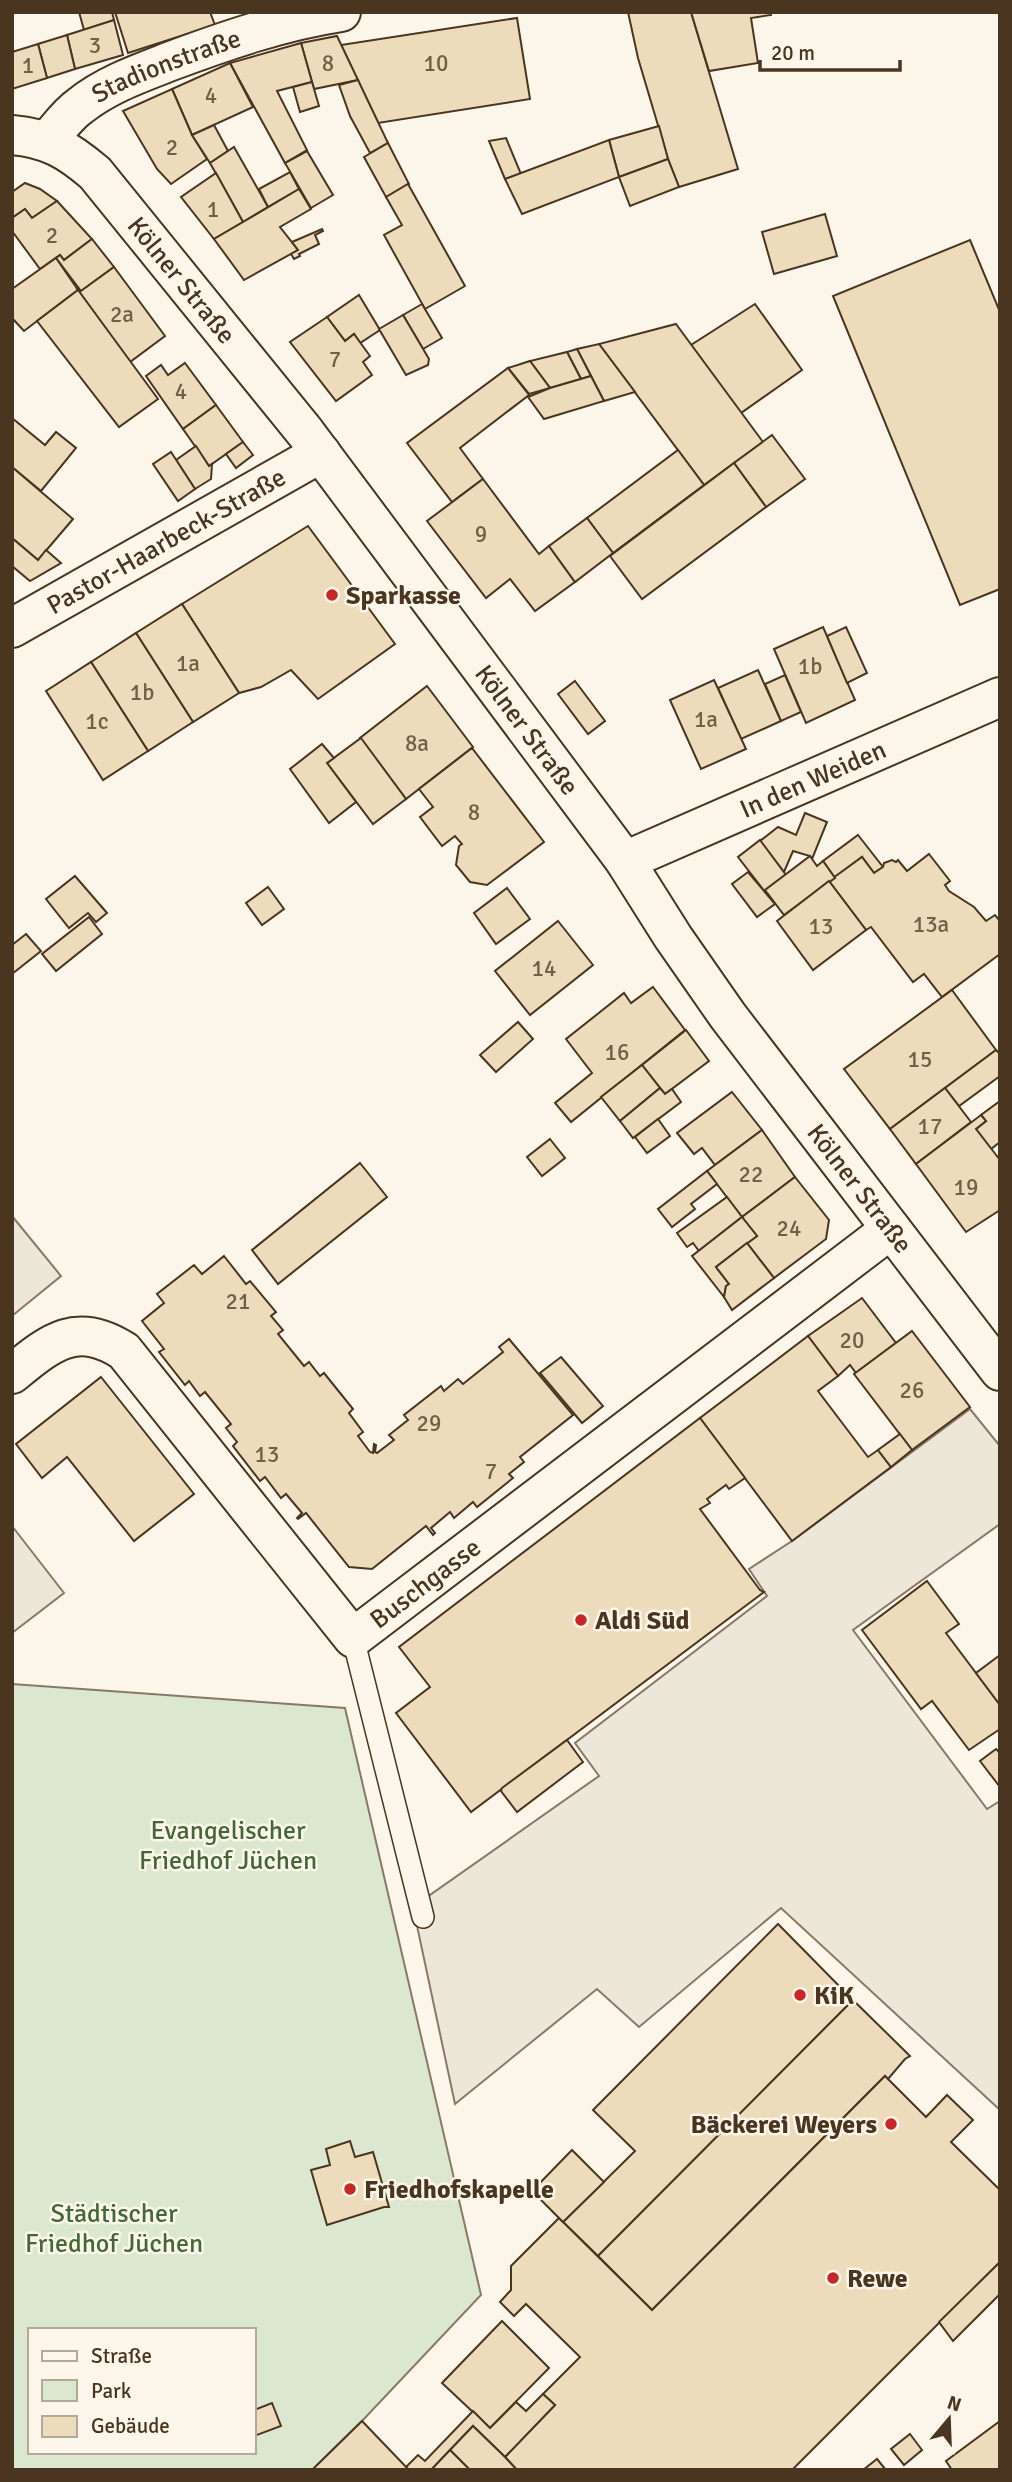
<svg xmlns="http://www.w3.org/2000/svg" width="1012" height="2482" viewBox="0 0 1012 2482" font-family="Signika,sans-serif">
  <rect width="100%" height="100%" fill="#fbf6e9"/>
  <path fill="#dce7d0" stroke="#887966" stroke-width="2" fill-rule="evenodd" d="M12 1684 345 1708 481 2295 362 2421 312 2470H12ZM30 2330H254V2452H30Z"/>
  <g fill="#ede7d9" stroke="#887966" stroke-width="2">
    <path d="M12 1216 61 1276 12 1316Z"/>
    <path d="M970 1409 1000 1446V1524L853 1630 987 1809 1000 1801V2110L781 1908 639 2027 597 1989 455 2104 413 1907 599 1776 575 1743 767 1596 749 1569 792 1541Z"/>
    <path d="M12 1526 64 1593 12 1633Z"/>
  </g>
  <g fill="#ecdcbc" stroke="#4a3520" stroke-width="2">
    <path d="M79 12H112L114 20 84 30Z"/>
    <path d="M115 12H210L215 25 128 53Z"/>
    <path d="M628 12H691L738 169 679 187 668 159 638 58Z"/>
    <path d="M691 12H771V15L751 18 758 63 709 71Z"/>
    <path d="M517 18 530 99 378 123 341 45Z"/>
    <path d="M114 20 123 55 75 69 67 35Z"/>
    <path d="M67 35 75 69 47 78 38 44Z"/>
    <path d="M337 36 358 80 314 89 301 43Z"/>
    <path d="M301 43 312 82 277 91 307 150 285 163 230 63Z"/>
    <path d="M38 44 47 78 12 89V52Z"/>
    <path d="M230 63 253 107 192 135 172 89Z"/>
    <path d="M358 80 388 143 370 153 350 116 339 85Z"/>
    <path d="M312 82 319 106 300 112 293 87Z"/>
    <path d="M172 89 192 135 207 159 171 184 157 169 123 111Z"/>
    <path d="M214 125 228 151 210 163 192 135Z"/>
    <path d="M659 126 668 159 619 177 609 140Z"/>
    <path d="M506 138 521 174 505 179 489 141Z"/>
    <path d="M609 140 619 177 522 214 505 179Z"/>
    <path d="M388 143 409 184 386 197 364 157Z"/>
    <path d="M234 147 268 207 243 222 210 163Z"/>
    <path d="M307 151 333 195 311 208 285 163Z"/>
    <path d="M668 159 679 187 630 206 619 177Z"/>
    <path d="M290 172 299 189 268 207 259 189Z"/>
    <path d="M216 173 243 222 214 239 181 197Z"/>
    <path d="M25 183 40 189 57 201 32 218 25 209 12 218V192Z"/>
    <path d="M408 184 465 286 425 309 384 235 402 225 386 197Z"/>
    <path d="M299 189 311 209 280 227 298 250 244 280 214 239Z"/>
    <path d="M57 201 92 239 64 260 60 255 40 269 12 231V218L25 209 32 218Z"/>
    <path d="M825 214 837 256 774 274 762 232Z"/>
    <path d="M322 229 323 231 315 235 319 244 299 254 300 256 294 259 291 254 298 250 292 242Z"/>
    <path d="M92 239 114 267 81 291 56 258 60 255 64 260Z"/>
    <path d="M970 240 1000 312V589L960 605 833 296Z"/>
    <path d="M56 258 78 290 24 331 12 318V289Z"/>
    <path d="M114 267 165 336 130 362 78 290 81 291Z"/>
    <path d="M78 290 158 399 119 427 37 321Z"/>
    <path d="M359 295 380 330 360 343 354 334 345 341 327 317Z"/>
    <path d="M422 304 442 338 423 349 403 315Z"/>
    <path d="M755 304 802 370 741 413 691 345Z"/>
    <path d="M403 315 429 359 428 365 406 375 379 329Z"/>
    <path d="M327 317 345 341 354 334 370 356 363 362 372 375 336 401 290 342Z"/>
    <path d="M676 324 763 442 704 485 599 344Z"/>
    <path d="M599 344 635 392 604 401 577 349Z"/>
    <path d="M577 349 591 376 581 379 567 352Z"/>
    <path d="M567 352 581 379 550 388 530 361Z"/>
    <path d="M530 361 550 388 529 394 508 368Z"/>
    <path d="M185 363 216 405 183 429 146 376 161 365 168 375Z"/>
    <path d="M508 368 529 395 460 448 483 479 452 502 407 443Z"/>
    <path d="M591 376 604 401 544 419 528 397 550 388Z"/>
    <path d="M216 405 243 442 209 466 183 429Z"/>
    <path d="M12 418 45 445 56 432 76 448 41 491 12 467Z"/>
    <path d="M772 435 805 479 766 507 734 463Z"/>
    <path d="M243 442 253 455 236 468 226 454Z"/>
    <path d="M196 446 209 466 212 464 211 479 195 489 176 460Z"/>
    <path d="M678 450 704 485 613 553 587 518Z"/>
    <path d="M171 452 195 489 178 501 153 464Z"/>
    <path d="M734 463 766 507 642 599 610 556Z"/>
    <path d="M12 467 73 519 38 560 12 538Z"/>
    <path d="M483 479 539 554 549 546 575 582 535 611 510 579 486 598 427 521Z"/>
    <path d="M587 518 613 553 575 582 549 546Z"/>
    <path d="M308 526 395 644 318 699 291 670 261 687 239 693 182 604Z"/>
    <path d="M12 538 38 560 46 550 61 563 30 581 12 566Z"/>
    <path d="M182 604 239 693 193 722 136 633Z"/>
    <path d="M823 627 855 700 806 723 774 649Z"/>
    <path d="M846 627 867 673 847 683 827 636Z"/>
    <path d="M136 633 193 722 148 751 91 662Z"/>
    <path d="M91 662 148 751 103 780 46 691Z"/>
    <path d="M758 670 781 721 741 739 718 688Z"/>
    <path d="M785 675 801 712 781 721 765 684Z"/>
    <path d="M714 680 746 749 701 769 670 700Z"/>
    <path d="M575 681 605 721 588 734 558 694Z"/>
    <path d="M427 686 473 747 406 799 360 738Z"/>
    <path d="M361 738 406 799 373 824 327 763Z"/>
    <path d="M322 744 334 758 327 763 356 802 329 823 290 769Z"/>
    <path d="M472 748 544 842 487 885 470 882 456 865 459 846 462 844 455 836 442 846 420 817 433 807 419 789Z"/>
    <path d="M805 813 827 822 812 859 810 856 793 851 784 872 760 841 778 827 796 835Z"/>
    <path d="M858 835 883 867 874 873 862 857 835 878 823 861Z"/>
    <path d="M760 840 786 875 765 892 738 857Z"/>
    <path d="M929 854 950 881 945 885 949 891 974 907 986 921 995 915 1000 921V954L942 997 924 974 913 982 871 927 866 930 829 881 862 857 874 873 883 867 884 863 892 860 896 862 898 860 907 871Z"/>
    <path d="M810 856 817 866 823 861 835 878 784 915 765 890Z"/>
    <path d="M748 872 775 904 757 917 732 884Z"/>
    <path d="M75 876 107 913 96 922 88 913 69 928 46 899Z"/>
    <path d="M829 881 866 930 813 970 777 921Z"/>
    <path d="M268 887 284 909 262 925 246 903Z"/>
    <path d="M507 888 530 919 496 944 474 913Z"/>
    <path d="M89 917 102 934 56 971 42 954Z"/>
    <path d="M558 921 593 965 530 1015 495 971Z"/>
    <path d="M26 934 41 951 12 974V945Z"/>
    <path d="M653 987 685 1030 571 1122 555 1103 592 1073 566 1039 624 993 631 1003Z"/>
    <path d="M952 990 996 1050 890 1129 844 1069Z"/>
    <path d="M518 1022 533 1039 496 1072 480 1055Z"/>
    <path d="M686 1030 709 1061 665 1094 642 1065Z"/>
    <path d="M996 1050 1000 1054V1076L959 1106 945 1088Z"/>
    <path d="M642 1065 660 1088 620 1121 601 1097Z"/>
    <path d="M660 1088 665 1094 672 1089 681 1102 633 1138 620 1121Z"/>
    <path d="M945 1088 971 1122 916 1164 890 1129Z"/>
    <path d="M732 1092 762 1130 715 1165 702 1148 694 1154 677 1133Z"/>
    <path d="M1000 1101V1142L991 1149 976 1129 986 1121 981 1115Z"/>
    <path d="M981 1115 986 1121 976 1129 1000 1160V1210L966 1232 916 1164Z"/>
    <path d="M658 1119 670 1136 647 1153 635 1137Z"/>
    <path d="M762 1130 795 1177 742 1217 707 1171Z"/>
    <path d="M550 1139 565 1158 542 1176 527 1157Z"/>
    <path d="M360 1163 387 1197 278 1284 252 1250Z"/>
    <path d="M707 1171 717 1184 691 1204 695 1209 672 1227 658 1209Z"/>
    <path d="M795 1177 829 1220 826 1239 774 1278 747 1243 757 1236 742 1217Z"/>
    <path d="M727 1197 742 1217 699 1251 693 1243 687 1247 677 1233Z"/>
    <path d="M742 1217 757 1236 716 1267 729 1284 726 1286 724 1297 692 1256Z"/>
    <path d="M747 1243 774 1278 732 1310 724 1297 726 1286 729 1284 716 1267Z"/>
    <path d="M224 1256 246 1284 250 1281 276 1312 271 1316 283 1330 278 1334 304 1366 309 1362 320 1376 324 1373 353 1409 349 1413 363 1432 358 1436 370 1452 373 1453 374 1444 376 1445 375 1452 377 1453 394 1440 389 1435 408 1420 404 1415 441 1386 444 1391 458 1379 463 1384 503 1352 499 1347 509 1339 573 1415 520 1457 524 1462 509 1474 513 1478 477 1507 473 1502 454 1518 450 1512 431 1528 435 1533 433 1535 426 1526 372 1569 349 1567 306 1513 298 1519 297 1518 302 1513 286 1494 281 1498 265 1477 260 1481 233 1446 237 1442 226 1428 231 1424 205 1392 200 1396 189 1381 185 1385 159 1352 164 1349 142 1321 164 1303 157 1294 194 1265 202 1274Z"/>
    <path d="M862 1298 896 1343 856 1373 850 1365 838 1376 808 1336Z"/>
    <path d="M912 1331 970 1407 912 1450 854 1374Z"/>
    <path d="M808 1336 838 1376 818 1391 868 1457 878 1450 891 1467 792 1541 700 1418Z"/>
    <path d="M561 1357 603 1406 582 1423 540 1373Z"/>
    <path d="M101 1377 194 1494 134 1541 67 1457 42 1478 16 1444Z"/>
    <path d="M700 1418 745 1478 729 1489 726 1485 707 1499 710 1503 700 1509 760 1590 764 1592 471 1812 396 1713 430 1687 399 1647Z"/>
    <path d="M900 1434 912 1450 891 1467 878 1450Z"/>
    <path d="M927 1581 959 1624 946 1633 1000 1705V1729L969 1750 932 1701 921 1709 862 1630Z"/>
    <path d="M1000 1655V1705L976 1673Z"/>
    <path d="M567 1740 583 1762 517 1812 501 1791 502 1788Z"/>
    <path d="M996 1749 1000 1753V1787L980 1761Z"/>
    <path d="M778 1924 853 2000 598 2256 563 2222 635 2151 593 2110Z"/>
    <path d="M853 2000 910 2056 905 2059 888 2079 885 2076 652 2310 598 2256Z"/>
    <path d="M885 2076 926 2117 947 2095 973 2120 951 2142 1000 2190V2262L792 2470H517L505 2457 555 2405 543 2394 580 2357 526 2304 514 2316 500 2302 511 2290V2266L559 2218 652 2310Z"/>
    <path d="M350 2141 355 2157 373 2152 389 2207H384L327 2225 311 2170 330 2165 326 2149Z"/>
    <path d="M572 2150 604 2182 563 2222 532 2191Z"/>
    <path d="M1000 2262V2294L953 2341 939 2322Z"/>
    <path d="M502 2321 549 2368 490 2428 442 2383Z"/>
    <path d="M543 2394 555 2405 505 2457 473 2426 431 2470H409L406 2467 418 2455 425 2461 473 2411 490 2428 516 2402 526 2411Z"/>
    <path d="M272 2403 281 2426 254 2436V2410Z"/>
    <path d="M362 2421 409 2470H312Z"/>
    <path d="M1000 2421V2470H952L946 2461Z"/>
    <path d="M473 2426 505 2457 517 2470H470L450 2450Z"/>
    <path d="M910 2434 922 2450 904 2465 891 2449Z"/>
    <path d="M450 2450 470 2470H431Z"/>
    <path d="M877 2459 886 2470H863Z"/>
  </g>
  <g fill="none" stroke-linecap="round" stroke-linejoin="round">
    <defs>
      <path id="lane" d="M353 1638 423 1917"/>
      <g id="street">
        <path id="s1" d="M47 141C58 129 67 115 80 106 106 85 140 73 171 61 227 40 283 21 341 12"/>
        <path id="s2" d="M12 628 321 453"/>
        <path id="s3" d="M625 861 1000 697"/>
        <path id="s4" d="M12 1374C50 1343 76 1320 124 1351L353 1638 891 1229"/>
      </g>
      <g id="secondary">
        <path id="s5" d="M12 135C48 138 68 150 95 173L305 432 625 861 673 937 728 1016 1000 1371"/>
      </g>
    </defs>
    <use href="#lane" stroke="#4a3520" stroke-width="24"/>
    <use href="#street" stroke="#4a3520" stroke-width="42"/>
    <use href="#secondary" stroke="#4a3520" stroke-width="42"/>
    <use href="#lane" stroke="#fbf6e9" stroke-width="21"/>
    <use href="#street" stroke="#fbf6e9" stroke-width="38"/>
    <use href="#secondary" stroke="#fbf6e9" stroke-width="38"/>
  </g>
  <g fill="#c62828" stroke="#fbf6e9" stroke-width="2.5">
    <circle cx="332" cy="595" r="7"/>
    <circle cx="581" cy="1620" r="7"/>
    <circle cx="800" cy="1995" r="7"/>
    <circle cx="891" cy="2124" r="7"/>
    <circle cx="350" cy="2189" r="7"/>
    <circle cx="833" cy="2278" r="7"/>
  </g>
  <g text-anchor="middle" stroke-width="5" stroke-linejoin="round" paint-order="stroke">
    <g font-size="23" fill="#725f47">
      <text x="95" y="53">3</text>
      <text x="328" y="71">8</text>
      <text x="436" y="71">10</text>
      <text x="28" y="73">1</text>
      <text x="211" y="103">4</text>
      <text x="172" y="155">2</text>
      <text x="213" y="217">1</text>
      <text x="52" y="243">2</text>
      <text x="122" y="322">2a</text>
      <text x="335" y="367">7</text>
      <text x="181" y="399">4</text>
      <text x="481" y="542">9</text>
      <text x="188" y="671">1a</text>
      <text x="810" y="674">1b</text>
      <text x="142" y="700">1b</text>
      <text x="706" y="727">1a</text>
      <text x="97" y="729">1c</text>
      <text x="417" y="751">8a</text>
      <text x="474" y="820">8</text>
      <text x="931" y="932">13a</text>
      <text x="821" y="934">13</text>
      <text x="544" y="976">14</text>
      <text x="617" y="1060">16</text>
      <text x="920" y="1067">15</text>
      <text x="930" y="1134">17</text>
      <text x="751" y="1182">22</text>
      <text x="966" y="1195">19</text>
      <text x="789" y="1236">24</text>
      <text x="238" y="1309">21</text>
      <text x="852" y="1348">20</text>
      <text x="912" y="1398">26</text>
      <text x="429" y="1431">29</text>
      <text x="267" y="1462">13</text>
      <text x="491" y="1479">7</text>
    </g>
    <g font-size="26" fill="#4a3520" stroke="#fbf6e9">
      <text dy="9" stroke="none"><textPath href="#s1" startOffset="144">Stadionstraße</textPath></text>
      <text dy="9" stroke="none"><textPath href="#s5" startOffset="231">Kölner Straße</textPath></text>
      <text dy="9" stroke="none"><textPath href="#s2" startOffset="177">Pastor-Haarbeck-Straße</textPath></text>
      <text dy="9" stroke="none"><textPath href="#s5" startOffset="798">Kölner Straße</textPath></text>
      <text dy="9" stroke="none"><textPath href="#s3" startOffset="205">In den Weiden</textPath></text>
      <text dy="9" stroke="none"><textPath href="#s5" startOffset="1365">Kölner Straße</textPath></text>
      <text dy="9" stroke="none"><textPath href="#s4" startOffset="584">Buschgasse</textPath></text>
    </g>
    <g font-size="26" font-weight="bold" fill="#4a3520" stroke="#fbf6e9" text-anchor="start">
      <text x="346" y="604">Sparkasse</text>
      <text x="595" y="1629">Aldi Süd</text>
      <text x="814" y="2004">KiK</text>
      <text x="877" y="2133" text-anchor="end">Bäckerei Weyers</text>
      <text x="364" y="2198">Friedhofskapelle</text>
      <text x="847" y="2287">Rewe</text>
    </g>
    <g font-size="26" fill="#436837" stroke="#fbf6e9">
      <text x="228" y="1839">Evangelischer<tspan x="228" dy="30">Friedhof Jüchen</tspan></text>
      <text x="114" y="2222">Städtischer<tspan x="114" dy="30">Friedhof Jüchen</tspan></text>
    </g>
  </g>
  <rect width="1012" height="2482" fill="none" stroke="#4a3520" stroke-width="28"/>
  <rect x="28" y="2328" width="228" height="126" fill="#fbf6e9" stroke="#b4a999" stroke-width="2"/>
  <rect x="42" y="2351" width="35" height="10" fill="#fbf6e9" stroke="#b4a999" stroke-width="2"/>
  <text x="91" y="2363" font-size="21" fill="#4a3520">Straße</text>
  <rect x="42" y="2380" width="35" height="21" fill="#dce7d0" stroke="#b4a999" stroke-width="2"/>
  <text x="91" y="2398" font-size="21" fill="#4a3520">Park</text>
  <rect x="42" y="2416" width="35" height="21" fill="#ecdcbc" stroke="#b4a999" stroke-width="2"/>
  <text x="91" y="2433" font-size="21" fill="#4a3520">Gebäude</text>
  <g transform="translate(949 2419) rotate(19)" stroke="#fbf6e9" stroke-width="5" paint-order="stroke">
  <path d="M0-5L12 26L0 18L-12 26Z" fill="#4a3520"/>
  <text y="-10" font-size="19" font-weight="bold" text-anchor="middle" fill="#4a3520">N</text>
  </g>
  <path d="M760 60v10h140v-10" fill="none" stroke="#4a3520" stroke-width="3.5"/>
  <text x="771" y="60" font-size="21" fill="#4a3520" stroke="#fbf6e9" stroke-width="5" paint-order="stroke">20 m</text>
</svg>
